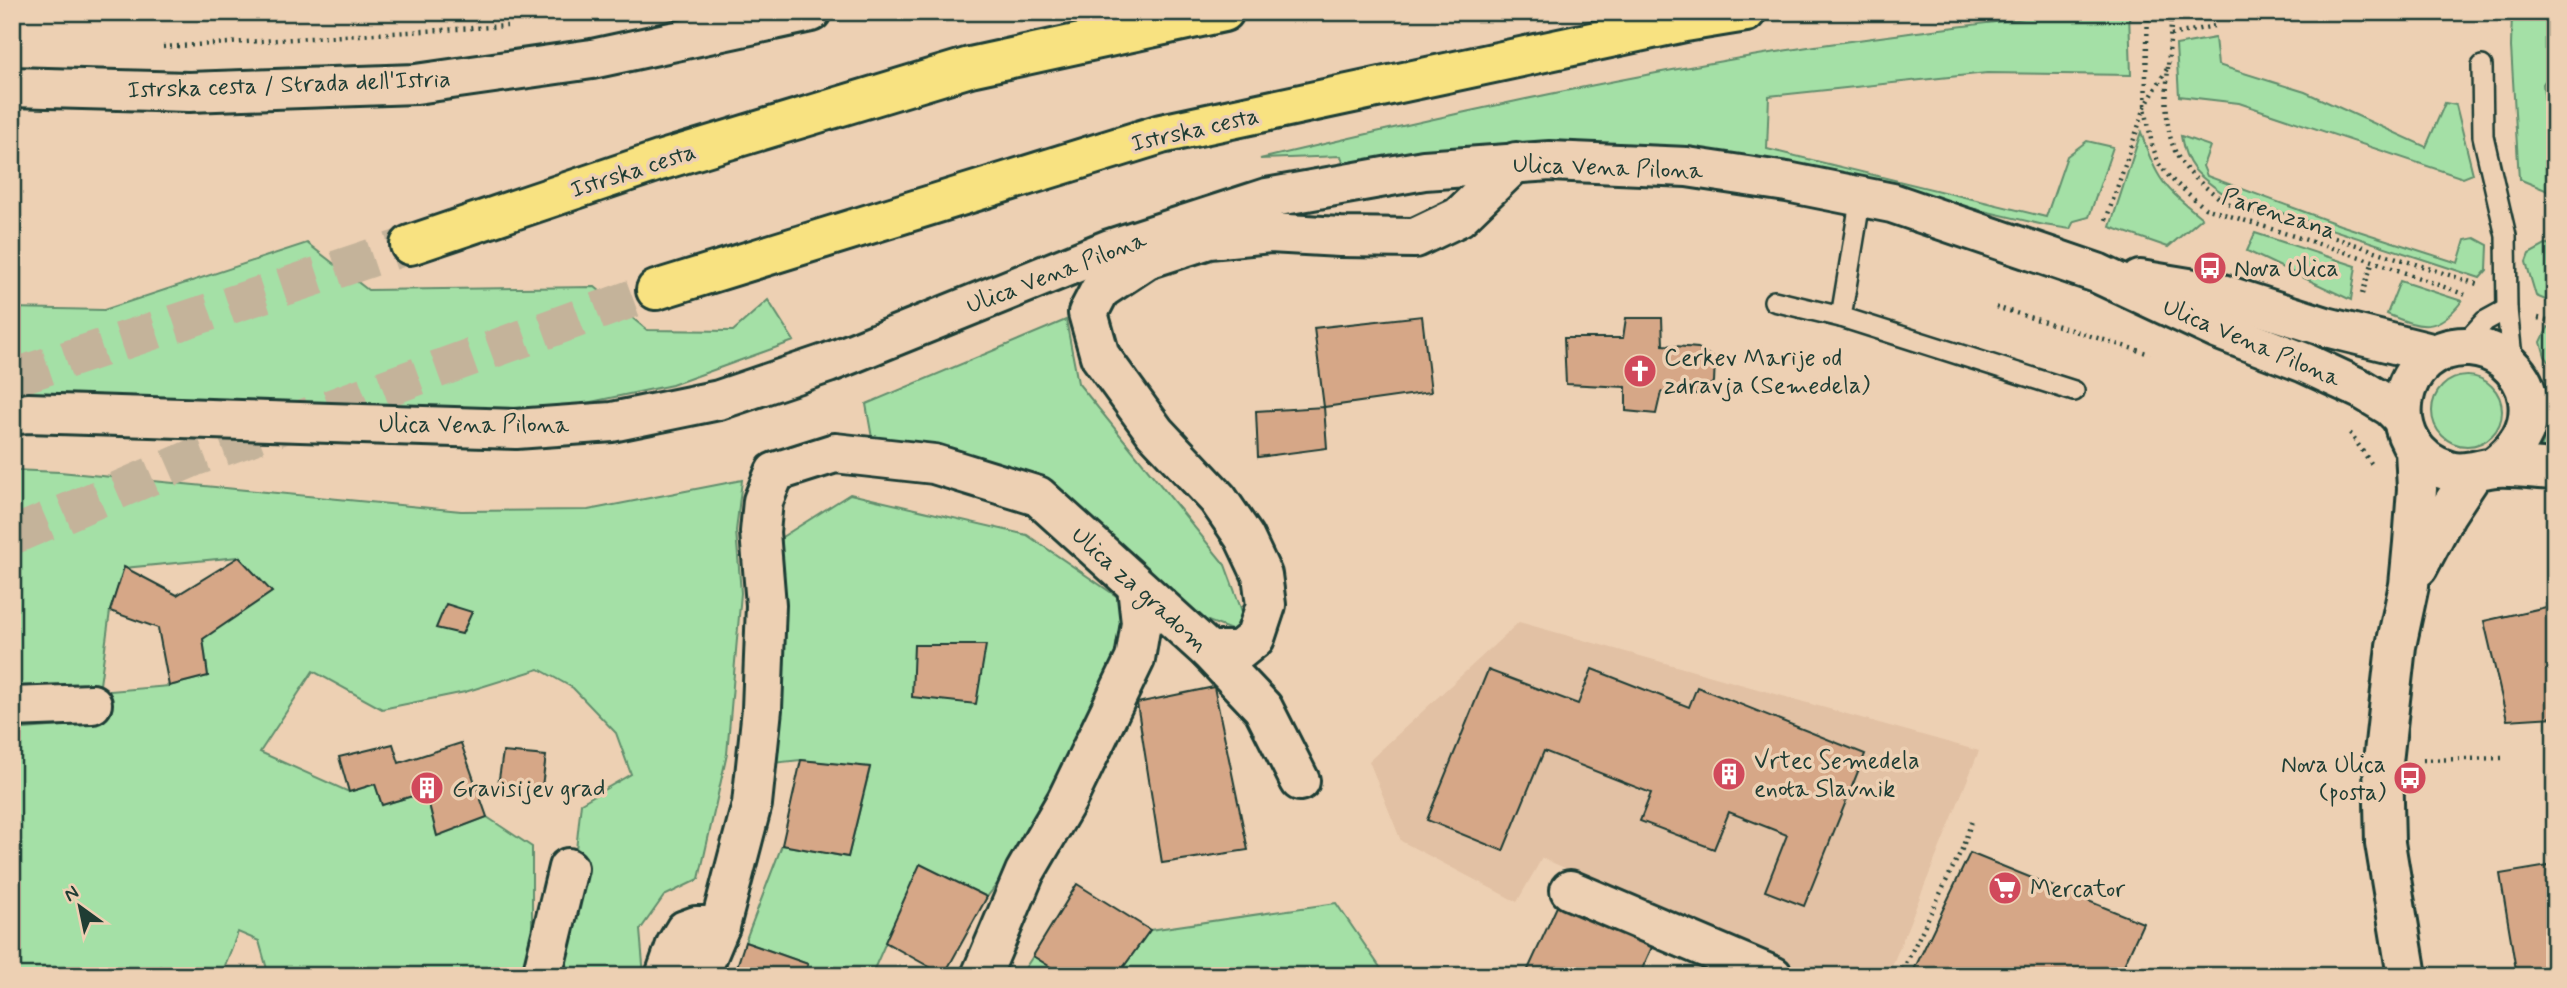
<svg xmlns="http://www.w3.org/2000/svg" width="2567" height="988" viewBox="0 0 2567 988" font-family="Mynerve,sans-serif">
  <rect width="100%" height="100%" fill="#edd0b3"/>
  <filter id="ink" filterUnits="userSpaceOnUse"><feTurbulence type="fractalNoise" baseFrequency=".0143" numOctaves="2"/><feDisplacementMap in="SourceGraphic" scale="14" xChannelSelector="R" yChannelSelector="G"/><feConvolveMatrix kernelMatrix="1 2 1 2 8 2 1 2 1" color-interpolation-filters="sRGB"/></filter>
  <g filter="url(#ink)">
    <path fill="#e2c1a4" d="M1519 622 1979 751 1888 976H1810L1542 858 1517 902 1401 841 1369 761Z"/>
    <g fill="#a4e0a6" stroke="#628e6d" stroke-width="2" fill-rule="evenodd">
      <path d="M2070 12H2129L2131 75 1987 73 1769 96 1767 149 2046 217 2067 156 2087 141 2113 147 2089 217 2074 221 2070 229 2044 225 1768 161 1455 152 1343 163 1341 156 1260 159C1429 119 1599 81 1770 53 1869 37 1970 26 2070 12Z"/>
      <path d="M2512 12H2555V66L2543 84 2547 121 2555 135V194L2519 179 2511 47Z"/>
      <path d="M2215 38 2218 65 2305 92 2426 147 2445 103 2456 105 2473 174 2463 178 2239 103 2179 96 2176 45Z"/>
      <path d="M2141 132C2156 180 2164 187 2202 218L2168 247 2110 227Z"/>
      <path d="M2181 136 2210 146 2203 166 2207 176 2340 225 2458 263 2465 240 2475 238 2488 245 2487 270 2480 278 2224 194C2199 176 2186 168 2181 136Z"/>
      <path d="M2255 233 2356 266 2351 300 2247 251Z"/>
      <path d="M2555 240V304L2536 296 2526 262 2529 254Z"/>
      <path d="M307 243 368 290 595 287 647 330 733 331 768 300 794 341 672 385 567 407 461 411 12 399V308L104 310Z"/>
      <path d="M2400 281 2462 301C2437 333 2422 329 2387 314Z"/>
      <path d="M1066 320 1078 383 1225 565 1243 614 1234 631 1195 616 1136 558 1041 479 872 438 866 404Z"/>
      <path d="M2548 327 2555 330V370L2545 356 2541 342Z"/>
      <circle cx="2467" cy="411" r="35"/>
      <path d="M2552 415 2555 416V454L2540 452Z"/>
      <path d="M12 470 60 472 461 511 588 510 742 480 736 531 741 593 727 754 699 879 664 896 640 930 644 976H557L576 917 573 878 581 803 631 774 616 733 573 688 539 669 465 692 382 709 313 671 260 752 349 792 375 784 382 805 426 792 437 836 487 817 532 847V951L526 976H269L259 941 238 932 221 976 161 967 159 976H12V730L98 723 99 693 12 696ZM239 557 203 639 208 676 169 686 99 692 110 611 124 568Z"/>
      <path d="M850 494 1027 535 1122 600 1118 660 1035 835 987 897 920 865 871 976H803L808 964 745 942 782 845 848 857 870 768 801 760 773 763 772 743 782 537Z"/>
      <path d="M1336 903 1386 976H1117L1150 930Z"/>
      <path d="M1033 956 1065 976H1020Z"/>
    </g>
    <g fill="#d6a787" stroke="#1f3d34" stroke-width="2">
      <path d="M1422 316 1431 392 1324 407 1314 328Z"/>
      <path d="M1626 318H1662L1663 345 1698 348 1715 359 1714 382 1696 394 1661 392 1656 414 1626 411V387L1566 384 1564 338H1623Z"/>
      <path d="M1324 407 1327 448 1258 457 1256 411Z"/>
      <path d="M239 557 272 592 203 639 208 676 169 686 158 628 110 611 124 567 177 595Z"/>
      <path d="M446 604 472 612 462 634 436 628Z"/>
      <path d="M2555 605V717L2507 720 2484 621Z"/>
      <path d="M914 645H986L976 704 912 697Z"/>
      <path d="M1592 669 1689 707 1697 687 1865 754 1804 906 1765 891 1787 835 1729 812 1714 849 1640 821 1651 793 1544 751 1503 851 1427 820 1488 670 1578 704Z"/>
      <path d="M1214 687 1248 850 1162 863 1137 703Z"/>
      <path d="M461 743 487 817 437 836 426 792 382 805 375 784 349 792 339 757 393 744 399 763Z"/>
      <path d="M503 752 546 756 541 794 497 792Z"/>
      <path d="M801 760 870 767 848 857 782 845Z"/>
      <path d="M1970 853 2143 923 2119 976H1911Z"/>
      <path d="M920 864 987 897 944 975 885 942Z"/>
      <path d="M2555 865V973L2517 976 2500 874Z"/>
      <path d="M1077 884 1150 930 1117 976H1065L1033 956Z"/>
      <path d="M1559 902 1657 936 1639 976H1525Z"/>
      <path d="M745 942 808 964 803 976H734Z"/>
      <path d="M161 967 212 976H159Z"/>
    </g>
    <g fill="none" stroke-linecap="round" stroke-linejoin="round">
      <g stroke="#c4b39a" stroke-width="38" stroke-dasharray="38 19" stroke-linecap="butt">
        <path d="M12 378 410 245"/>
        <path d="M12 536 193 458 656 290"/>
      </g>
      <defs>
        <g id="lane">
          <path d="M2482 66 2483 136 2506 236 2507 309 2513 367"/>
          <path d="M1774 301 1841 317 1861 196"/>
          <path d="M1841 317 2074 391"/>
          <path d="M2461 347 2485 321 2507 309"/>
        </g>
        <g id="street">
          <path d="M2418 567 2446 514 2473 473"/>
          <path d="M1209 651 1263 708 1300 781"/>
          <path d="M12 707 92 704"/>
          <path d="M1570 890 1773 976"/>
          <path d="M542 976 568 868"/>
          <path d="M665 976 676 945 685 930 696 926H720"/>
          <path d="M699 976 720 926 752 804 762 709 766 605 760 532 763 501 775 472 835 453 934 464 1038 496 1209 651H1239L1255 638 1266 605 1262 575 1244 537 1218 499 1155 432 1100 356 1088 313 1100 290 1147 259 1209 239 1270 233 1340 237 1415 238 1459 217 1516 162"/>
          <path d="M981 976 1025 872 1067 800 1135 659 1141 623 1137 587"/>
          <path d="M2407 976 2385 843 2383 762 2396 646 2409 585 2413 543 2417 489 2415 449"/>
        </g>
        <g id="secondary">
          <path d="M12 87 189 92 416 84 592 59 811 12"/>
          <path d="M2140 280 2219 293 2326 327 2435 354"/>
          <path d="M12 415 28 413 516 429 612 422 719 400 828 363 1110 249 1267 198 1424 170 1550 161 1687 167 1787 182 1892 203 2097 273 2219 330 2305 363 2361 389 2391 407 2402 418"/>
          <path d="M2494 467C2516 450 2532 430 2528 400 2526 384 2516 370 2504 360 2494 352 2482 348 2470 347 2394 343 2376 450 2449 471 2466 476 2480 468 2496 467 2515 466 2535 469 2555 470"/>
        </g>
        <g id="highway">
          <path d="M410 245 659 161 970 67 1224 12"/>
          <path d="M656 290 1161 134 1685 22 1746 12"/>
        </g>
      </defs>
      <use href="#lane" stroke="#1f3d34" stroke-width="24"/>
      <use href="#street" stroke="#1f3d34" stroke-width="44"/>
      <use href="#secondary" stroke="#1f3d34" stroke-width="44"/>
      <use href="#highway" stroke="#1f3d34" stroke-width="44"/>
      <g stroke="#1f3d34" stroke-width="4.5" stroke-dasharray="2 5" stroke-linecap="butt">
        <path d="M2148 12 2145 107 2152 145 2159 164 2171 179 2205 208 2373 261 2466 295"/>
        <path d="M543 21 569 12"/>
        <path d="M2171 35 2214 26"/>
        <path d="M163 47 507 26"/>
        <path d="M2168 67C2166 97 2163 135 2181 162 2192 178 2210 190 2224 202L2477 284"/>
        <path d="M2106 220 2145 107 2168 67 2172 12"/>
        <path d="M2362 294 2373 261"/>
        <path d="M1996 307 2150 354"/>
        <path d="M2538 318 2555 322"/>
        <path d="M2350 433 2373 466"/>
        <path d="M2423 760 2503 758"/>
        <path d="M1900 976 1962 849 1973 818"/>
      </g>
      <use href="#lane" stroke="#edd0b3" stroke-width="19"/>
      <use href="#street" stroke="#edd0b3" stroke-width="38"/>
      <use href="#secondary" stroke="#edd0b3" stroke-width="38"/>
      <use href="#highway" stroke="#f8e281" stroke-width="38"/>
    </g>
  </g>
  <defs>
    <symbol id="bus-disc" viewBox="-11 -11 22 22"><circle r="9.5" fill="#d1495b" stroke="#edd0b3"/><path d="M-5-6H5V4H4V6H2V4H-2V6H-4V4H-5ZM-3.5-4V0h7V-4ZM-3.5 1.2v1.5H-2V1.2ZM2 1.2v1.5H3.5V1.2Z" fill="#fff"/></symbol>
    <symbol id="church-disc" viewBox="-11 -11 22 22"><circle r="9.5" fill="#d1495b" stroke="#edd0b3"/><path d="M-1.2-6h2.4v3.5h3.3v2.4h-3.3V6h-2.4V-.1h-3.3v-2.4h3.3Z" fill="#fff"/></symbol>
    <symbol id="building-disc" viewBox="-11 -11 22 22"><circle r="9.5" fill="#d1495b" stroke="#edd0b3"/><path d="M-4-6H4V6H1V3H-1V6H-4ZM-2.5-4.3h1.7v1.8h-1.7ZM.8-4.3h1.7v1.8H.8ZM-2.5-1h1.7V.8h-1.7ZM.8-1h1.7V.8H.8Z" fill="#fff"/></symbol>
    <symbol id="supermarket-disc" viewBox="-11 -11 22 22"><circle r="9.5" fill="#d1495b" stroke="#edd0b3"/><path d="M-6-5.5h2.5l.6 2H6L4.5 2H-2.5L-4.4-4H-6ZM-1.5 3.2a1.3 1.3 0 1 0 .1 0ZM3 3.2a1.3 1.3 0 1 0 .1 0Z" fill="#fff"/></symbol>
  </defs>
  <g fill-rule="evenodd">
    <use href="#bus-disc" x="2191" y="249" width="38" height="38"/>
    <use href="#church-disc" x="1621" y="352" width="38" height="38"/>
    <use href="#building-disc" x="1710" y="755" width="38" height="38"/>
    <use href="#bus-disc" x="2391" y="759" width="38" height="38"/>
    <use href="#building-disc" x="408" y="769" width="38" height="38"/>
    <use href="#supermarket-disc" x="1986" y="869" width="38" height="38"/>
  </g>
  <g text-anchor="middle" stroke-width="7" stroke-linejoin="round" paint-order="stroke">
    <g font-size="24" fill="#1f3d34" stroke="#edd0b3">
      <text transform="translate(289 84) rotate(-2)" y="8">Istrska cesta / Strada dell'Istria</text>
      <text transform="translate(1195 129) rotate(-13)" y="8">Istrska cesta</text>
      <text transform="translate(1608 167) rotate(2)" y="8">Ulica Vena Pilona</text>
      <text transform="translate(633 170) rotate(-18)" y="8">Istrska cesta</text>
      <text transform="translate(2279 213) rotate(18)" y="8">Parenzana</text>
      <text transform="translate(1056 272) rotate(-21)" y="8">Ulica Vena Pilona</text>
      <text transform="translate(2252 342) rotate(23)" y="8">Ulica Vena Pilona</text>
      <text x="474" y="432">Ulica Vena Pilona</text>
      <text transform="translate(1140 589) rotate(42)" y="8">Ulica za gradom</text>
    </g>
    <g font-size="24" fill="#1f3d34" stroke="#edd0b3" text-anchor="start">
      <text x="2234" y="276">Nova Ulica</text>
      <text x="1664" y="365">Cerkev Marije od<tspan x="1664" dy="28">zdravja (Semedela)</tspan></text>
      <text x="1754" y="768">Vrtec Semedela<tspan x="1754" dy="28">enota Slavnik</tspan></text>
      <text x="2386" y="772" text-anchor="end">Nova Ulica<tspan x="2386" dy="28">(posta)</tspan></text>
      <text x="452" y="796">Gravisijev grad</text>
      <text x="2030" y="896">Mercator</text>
    </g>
  </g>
  <rect width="2567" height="988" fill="none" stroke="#edd0b3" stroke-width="42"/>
  <rect x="21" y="21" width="2525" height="946" fill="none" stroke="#1f3d34" stroke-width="2.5" filter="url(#ink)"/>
  <g transform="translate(80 907) rotate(327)" stroke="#edd0b3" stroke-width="5" paint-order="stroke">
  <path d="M0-5L12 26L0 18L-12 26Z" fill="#1f3d34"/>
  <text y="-10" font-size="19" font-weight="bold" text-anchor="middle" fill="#1f3d34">N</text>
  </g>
</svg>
